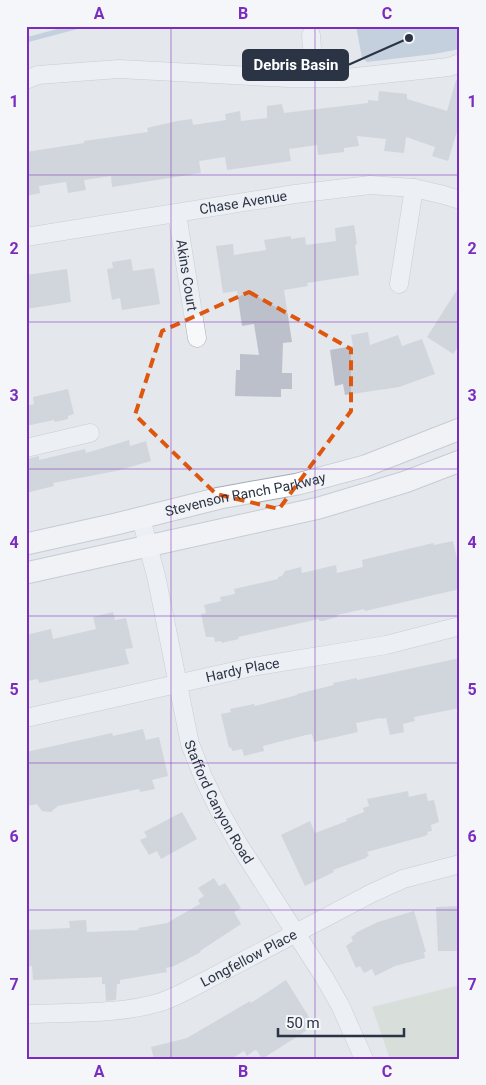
<svg xmlns="http://www.w3.org/2000/svg" width="486" height="1085" viewBox="0 0 486 1085" font-family="Roboto,sans-serif">
  <rect width="100%" height="100%" fill="#e4e7ec"/>
  <path fill="#c9d6c5" d="M460 985V1059H390L372 1007Z"/>
  <path fill="#9fb4cc" d="M356 26H460V49L434 54 367 62 362 58Z"/>
  <g fill="none" stroke-linecap="round" stroke-linejoin="round">
    <path stroke="#9fb4cc" stroke-width="5" d="M26 40 79 26"/>
  </g>
  <g fill="#bbc0ca">
    <path d="M456 80 460 81V122L448 161 432 156 435 147 406 137 404 153 384 151 386 139 357 136 359 146 344 148V152L318 155 317 145 289 149 291 161 227 170 225 157 199 161 201 173 112 187 111 176 84 180 86 190 68 193 66 182 39 186 40 193 26 196V152L84 143V141L148 132 147 128 177 121 192 119 193 125 226 120 225 114 240 111 241 121 267 118V106L282 104 284 113 368 103V100L378 101 379 91 407 94V99L447 111Z"/>
    <path d="M354 225 357 244 355 245 359 275 307 283 308 286 284 290 292 342 283 343 282 373H292V389H281V397L235 396 236 370H240V354L259 355 254 324 242 326 237 291 223 293 216 246 233 244 234 255 266 250 264 240 291 236V239L305 237 306 245 336 241 335 228Z"/>
    <path d="M131 259 133 271 154 268 160 304 122 310 120 298 112 300 107 269 113 268 112 262Z"/>
    <path d="M67 269 71 302 26 309V275Z"/>
    <path d="M460 285V344L453 354 427 337Z"/>
    <path d="M368 332 370 345 398 335 402 346 422 339 435 374 399 387 345 395 343 384 335 386 330 350 353 346 351 335Z"/>
    <path d="M68 389 74 414 68 416V419L55 422 54 420 26 426V406L34 404 33 397Z"/>
    <path d="M129 440 130 446 146 441 151 461 116 471 53 483 54 486 26 493V459L39 456V460L85 449 86 453Z"/>
    <path d="M453 541 460 572V589L365 611 364 609 337 615V617L323 621H319V619L238 637 239 639 225 642 222 643 221 641 215 642 214 637H206L201 614 206 613 204 605 221 601 220 597 235 594 234 589 278 579V577L282 576 285 571 301 567 302 573 336 565 337 573 363 567 362 560 433 543 434 545Z"/>
    <path d="M113 612 115 620 126 618 133 648 125 649 129 664 39 683 38 679 28 681 26 674V635L51 629 53 639 96 629 93 617Z"/>
    <path d="M460 658V708L414 717 415 721 403 724 404 732 390 735 386 718 381 719V718L356 723 358 732 314 742 312 734 306 735 263 746 264 751 244 756 242 749 232 751 231 747 229 748 221 714 231 712 230 709 254 704 255 706 297 695V694L334 685 333 683 357 678V680Z"/>
    <path d="M143 729 146 740 159 737 168 776 152 780 155 789 140 792 139 789 58 806 51 812 42 811 37 804 26 806V752L112 733 113 736Z"/>
    <path d="M408 791 409 797 426 793 428 801 434 800 439 822 431 825 432 831 427 832 428 834 425 836 367 852 369 856 366 857V858L333 870 334 872 305 886 281 835 310 821 315 833 347 821 346 819 364 812 363 808 369 806 367 799Z"/>
    <path d="M182 812 197 839 161 859 157 851 149 855 140 840 147 837 144 832Z"/>
    <path d="M214 878 219 886 225 883 241 908 234 912 241 924 200 951 201 952 174 966 166 968 167 972 120 980V984H117L116 1000 106 1001 105 984H102V977L33 980 32 966 26 967V930L70 928 69 921 86 920 87 932 139 930 138 928 167 923 200 904 198 900 204 896 198 888Z"/>
    <path d="M460 906V951H438L436 907Z"/>
    <path d="M414 911 426 952H424L425 958 395 966 375 976 372 969 364 973 360 966 356 968 346 946 353 941 351 937 356 934 355 933 378 922Z"/>
    <path d="M286 980 309 1017 304 1020 309 1029 262 1059 257 1051 255 1050 247 1056 244 1051 231 1059H154L151 1047 187 1038 250 1001 251 1003Z"/>
  </g>
  <g fill="none" stroke-linecap="round" stroke-linejoin="round">
    <defs>
      <g id="minor">
        <path d="M311 35 314 77"/>
        <path d="M26 80 38 75 119 69 289 78H346L449 67 460 63"/>
        <path id="s1" d="M177 214 197 338"/>
        <path id="s2" d="M26 237 295 194 370 185 414 188 444 195 460 200"/>
        <path d="M399 284 414 188"/>
        <path d="M26 448 90 433"/>
        <path id="s3" d="M141 518 157 580 190 744 204 779 219 810 239 845 324 977 340 1005 364 1059"/>
        <path id="s4" d="M26 718 252 667 386 645 460 626"/>
        <path id="s5" d="M26 1014C71 1012 118 1015 161 1002 170 999 178 995 186 991L372 893 403 879 460 864"/>
      </g>
      <g id="major">
        <path id="s6" d="M26 544 116 524 220 498 298 484 365 466 460 429"/>
        <path d="M26 573 319 508 405 482 460 461"/>
      </g>
    </defs>
    <use href="#minor" stroke="#a9aeb7" stroke-width="19"/>
    <use href="#major" stroke="#a3abb8" stroke-width="23"/>
    <use href="#minor" stroke="#f7f8fa" stroke-width="18"/>
    <use href="#major" stroke="#fff" stroke-width="21"/>
  </g>
  <path d="M0 0H486V1085H0ZM249 292 351 349V411L279 509 216 494 135 415 162 331Z" fill="#e4e7ec" fill-opacity=".55" fill-rule="evenodd"/>
  <path fill="none" stroke="#df570f" stroke-width="4" stroke-dasharray="10 6" stroke-linejoin="round" d="M249 292 351 349V411L279 509 216 494 135 415 162 331Z"/>
  <path fill="none" stroke="#7b2cbf" stroke-width="1" stroke-opacity="0.55" d="M171 26V1059M315 26V1059M26 175H460M26 322H460M26 469H460M26 616H460M26 763H460M26 910H460"/>
  <g text-anchor="middle" stroke-width="4" stroke-linejoin="round" paint-order="stroke">
    <g font-size="14" fill="#2b3445" stroke="#f4f6f9">
      <text dy="5" stroke="none"><textPath href="#s2" startOffset="220">Chase Avenue</textPath></text>
      <text dy="5" stroke="none"><textPath href="#s1" startOffset="62">Akins Court</textPath></text>
      <text dy="5" stroke="none"><textPath href="#s6" startOffset="225">Stevenson Ranch Parkway</textPath></text>
      <text dy="5" stroke="none"><textPath href="#s4" startOffset="222">Hardy Place</textPath></text>
      <text dy="5" stroke="none"><textPath href="#s3" startOffset="296">Stafford Canyon Road</textPath></text>
      <text dy="5" stroke="none"><textPath href="#s5" startOffset="234">Longfellow Place</textPath></text>
    </g>
  </g>
  <path fill="none" stroke="#2b3445" stroke-width="2" d="M409 38L348 65"/>
  <circle fill="#2b3445" stroke="#f4f6f9" stroke-width="2" cx="409" cy="38" r="5"/>
  <rect fill="#2b3445" stroke="#2b3445" stroke-width="2" x="243" y="50" width="105" height="30" rx="5"/>
  <g font-size="15" text-anchor="middle" font-weight="bold" fill="#fff">
    <text x="296" y="70">Debris Basin</text>
  </g>
  <rect width="486" height="1085" fill="none" stroke="#f4f6f9" stroke-width="55"/>
  <path d="M278 1028v8h126v-8" fill="none" stroke="#2b3445" stroke-width="2.5"/>
  <text x="286" y="1028" font-size="15" fill="#2b3445" stroke="#f4f6f9" stroke-width="4" paint-order="stroke">50 m</text>
  <rect x="28" y="28" width="430" height="1030" fill="none" stroke="#7b2cbf" stroke-width="2"/>
  <g font-size="16" text-anchor="middle" font-weight="bold" fill="#7b2cbf">
    <text x="99" y="19">A</text>
    <text x="243" y="19">B</text>
    <text x="387" y="19">C</text>
    <text x="14" y="107">1</text>
    <text x="472" y="107">1</text>
    <text x="14" y="254">2</text>
    <text x="472" y="254">2</text>
    <text x="14" y="401">3</text>
    <text x="472" y="401">3</text>
    <text x="14" y="548">4</text>
    <text x="472" y="548">4</text>
    <text x="14" y="695">5</text>
    <text x="472" y="695">5</text>
    <text x="14" y="842">6</text>
    <text x="472" y="842">6</text>
    <text x="14" y="990">7</text>
    <text x="472" y="990">7</text>
    <text x="99" y="1077">A</text>
    <text x="243" y="1077">B</text>
    <text x="387" y="1077">C</text>
  </g>
</svg>
